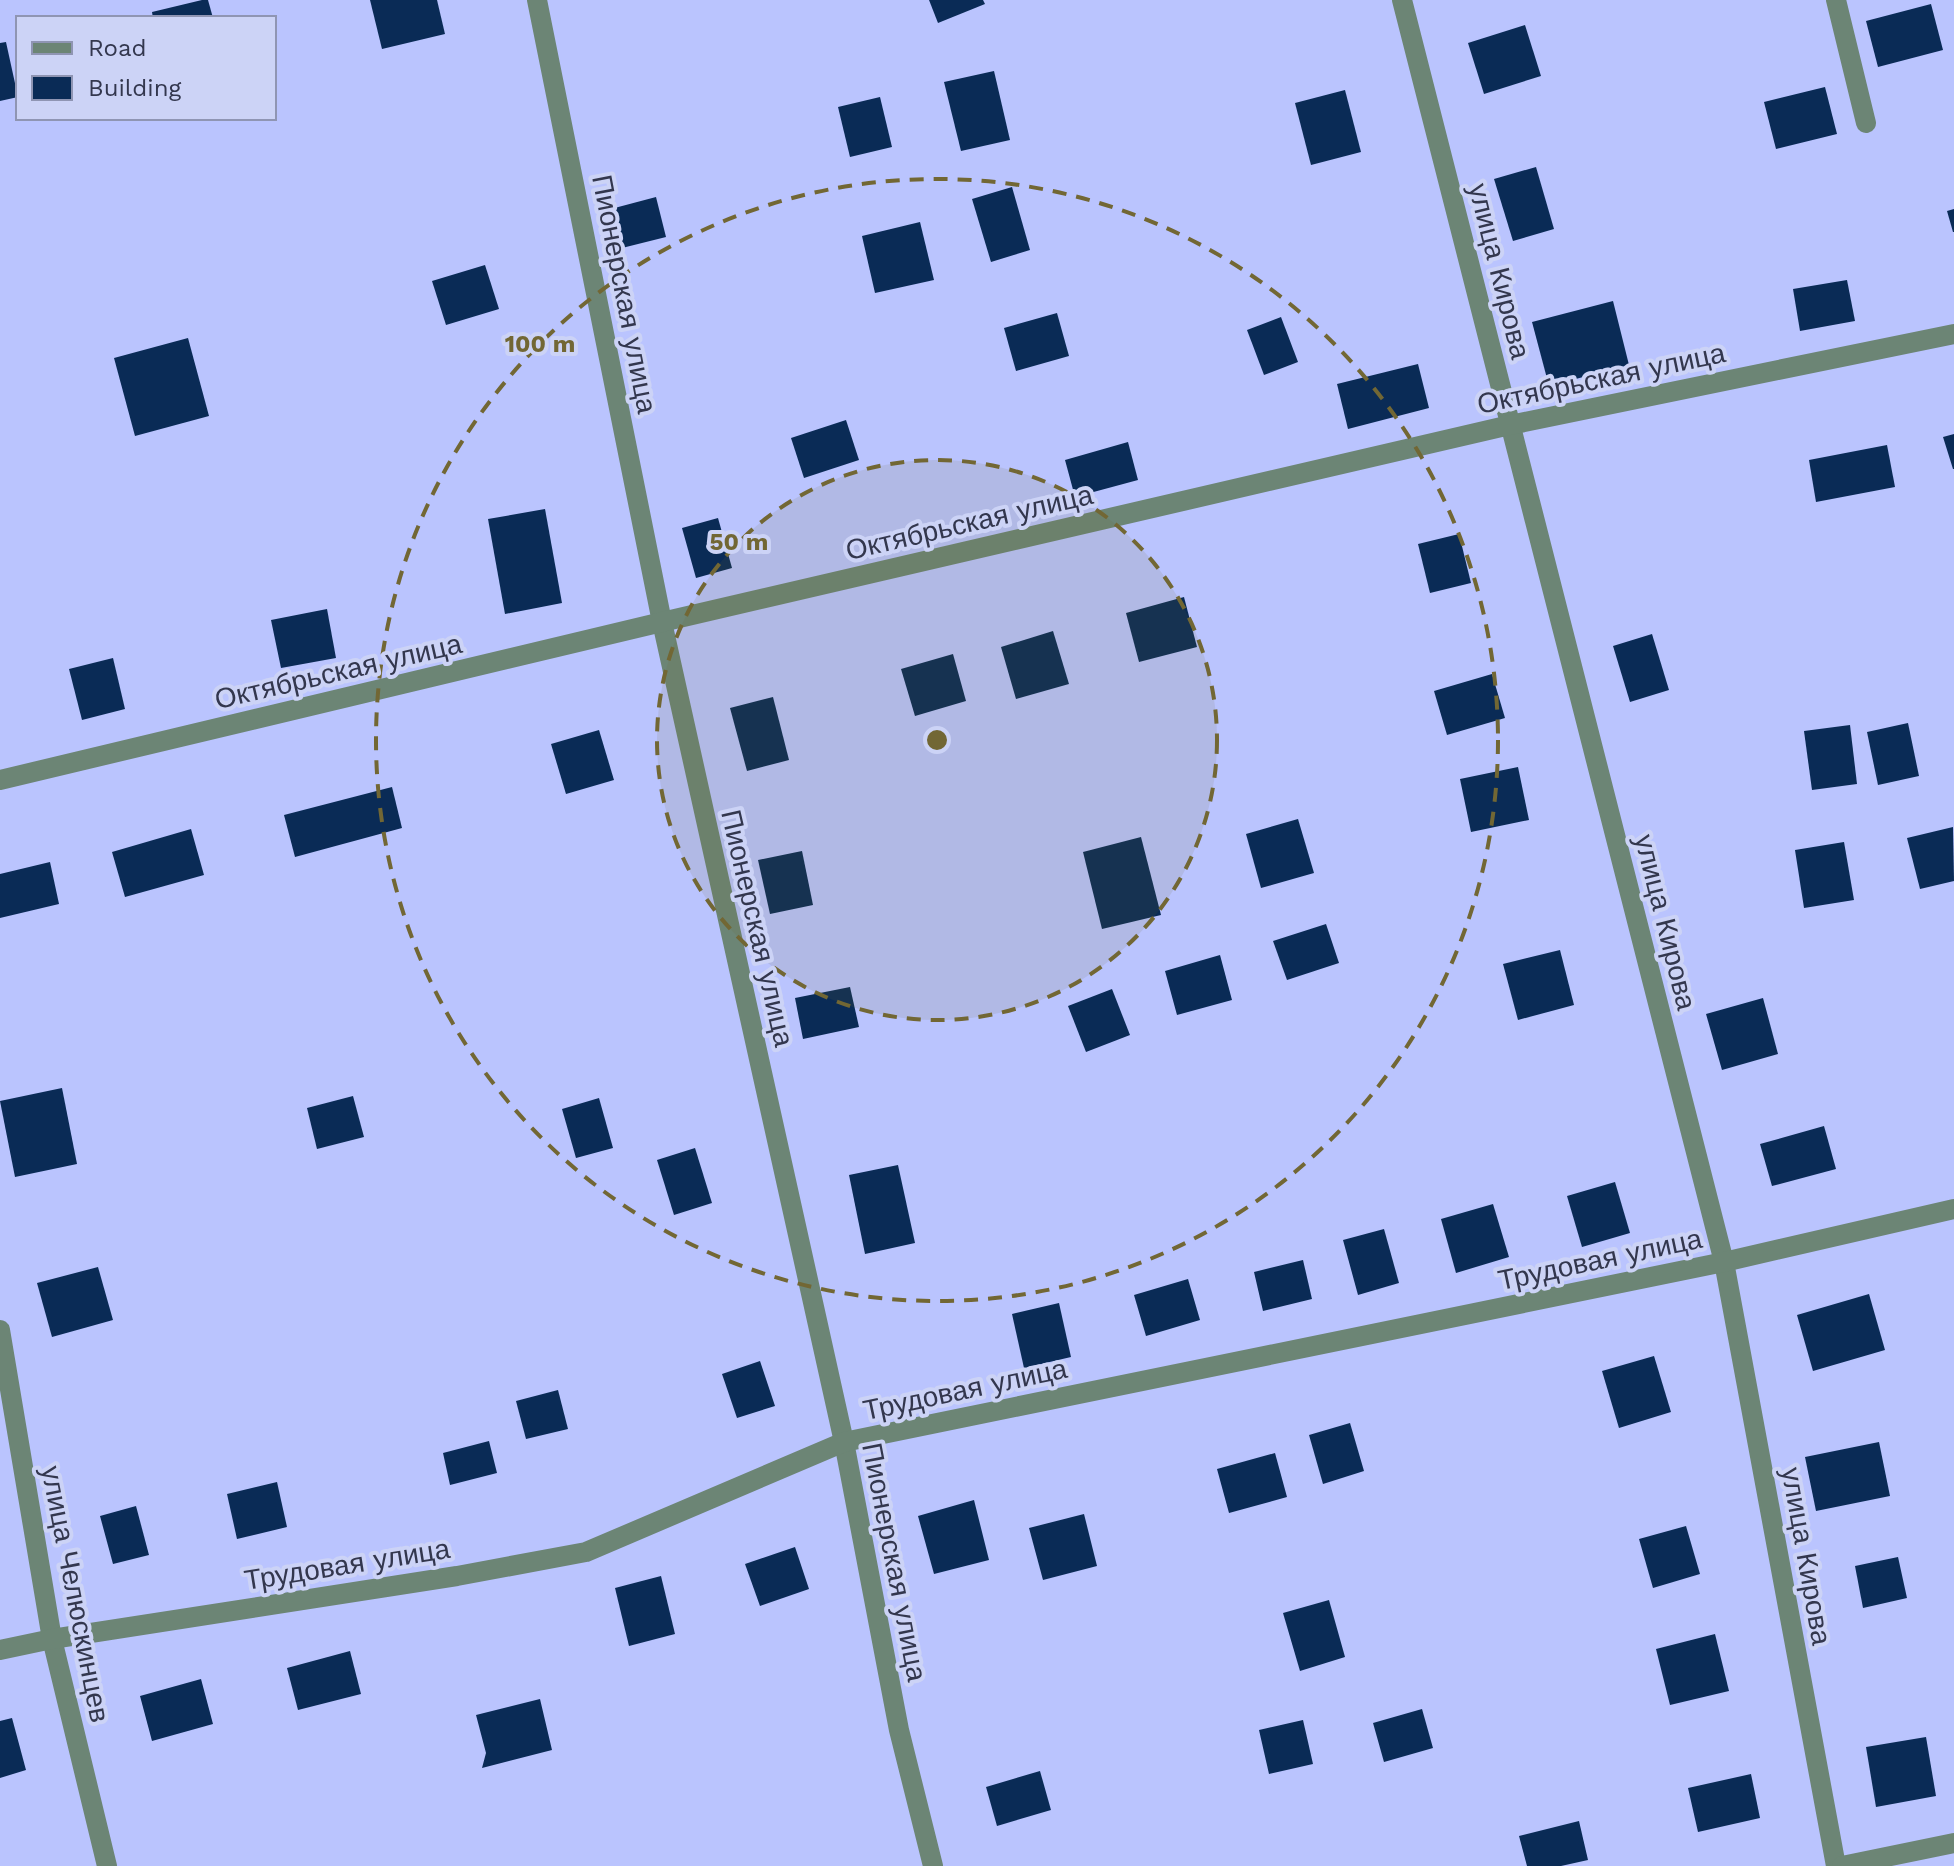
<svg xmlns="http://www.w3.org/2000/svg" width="1954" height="1866" viewBox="0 0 1954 1866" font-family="'Work Sans',sans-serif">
  <rect width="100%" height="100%" fill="#bac4fe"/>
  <g fill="#0a2b56">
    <path d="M202 0H208L213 18H153L152 12Z"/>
    <path d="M370 0H437L445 34 382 49Z"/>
    <path d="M929 0H983L985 4 938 23Z"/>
    <path d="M1931 4 1943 50 1878 67 1866 21Z"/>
    <path d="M1525 25 1541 76 1484 94 1468 43Z"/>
    <path d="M6 42 18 97 0 101V43Z"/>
    <path d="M994 71 1010 140 961 151 944 82Z"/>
    <path d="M1825 87 1837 134 1776 149 1764 102Z"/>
    <path d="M1345 90 1361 152 1311 165 1295 103Z"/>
    <path d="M880 97 892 147 850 157 838 107Z"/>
    <path d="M1536 167 1554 229 1513 241 1494 179Z"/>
    <path d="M1012 187 1030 250 991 262 972 199Z"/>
    <path d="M656 197 666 237 618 249 607 210Z"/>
    <path d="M1954 209V232H1953L1947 211Z"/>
    <path d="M920 222 934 280 875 293 862 236Z"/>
    <path d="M485 265 499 309 446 325 432 281Z"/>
    <path d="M1847 280 1855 321 1800 331 1793 289Z"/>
    <path d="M1613 301 1629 365 1549 386 1532 322Z"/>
    <path d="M1057 313 1069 356 1016 371 1004 328Z"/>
    <path d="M1281 317 1298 362 1264 375 1247 330Z"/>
    <path d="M188 338 209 416 135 436 114 358Z"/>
    <path d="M1418 364 1429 408 1348 429 1337 384Z"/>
    <path d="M846 420 859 460 804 478 791 438Z"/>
    <path d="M1954 434V469H1953L1943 437Z"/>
    <path d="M1128 442 1138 480 1075 497 1065 460Z"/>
    <path d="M1887 445 1895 487 1816 502 1809 460Z"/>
    <path d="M545 509 562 603 505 614 488 519Z"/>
    <path d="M718 518 732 568 696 578 682 528Z"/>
    <path d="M1459 534 1471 583 1430 593 1418 544Z"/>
    <path d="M1184 597 1197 647 1139 662 1126 613Z"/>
    <path d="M327 609 336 658 281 668 271 620Z"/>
    <path d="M1053 631 1069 684 1016 699 1001 647Z"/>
    <path d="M1652 634 1669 690 1630 702 1613 646Z"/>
    <path d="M953 654 966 701 915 716 901 669Z"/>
    <path d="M113 658 125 709 82 720 69 669Z"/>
    <path d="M1492 674 1505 718 1447 735 1434 691Z"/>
    <path d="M773 697 789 760 747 771 730 708Z"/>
    <path d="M1908 723 1919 776 1878 785 1867 732Z"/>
    <path d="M1850 725 1857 784 1812 790 1804 731Z"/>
    <path d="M599 730 614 780 566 794 551 744Z"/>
    <path d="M1518 767 1529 820 1471 832 1460 779Z"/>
    <path d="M392 787 402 828 295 857 284 815Z"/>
    <path d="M1298 819 1314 873 1261 888 1246 834Z"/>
    <path d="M1953 827 1954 881 1920 889 1907 838Z"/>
    <path d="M191 829 204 875 125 897 112 852Z"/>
    <path d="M1141 837 1161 915 1102 929 1083 852Z"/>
    <path d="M1844 842 1854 900 1804 908 1795 850Z"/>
    <path d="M802 851 813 905 770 914 758 860Z"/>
    <path d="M50 862 59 904 0 918V874Z"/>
    <path d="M1326 924 1339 963 1287 980 1273 941Z"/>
    <path d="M1560 950 1574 1005 1518 1020 1503 964Z"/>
    <path d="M1220 955 1232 1000 1177 1015 1165 971Z"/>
    <path d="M850 987 859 1027 803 1039 795 998Z"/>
    <path d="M1112 989 1130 1035 1086 1052 1068 1006Z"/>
    <path d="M1763 998 1778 1054 1722 1070 1706 1014Z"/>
    <path d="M62 1088 77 1164 15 1177 0 1101Z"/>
    <path d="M353 1096 364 1137 317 1149 307 1108Z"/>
    <path d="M599 1098 613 1148 576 1158 562 1109Z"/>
    <path d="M1824 1126 1836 1169 1772 1186 1760 1144Z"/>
    <path d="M695 1148 712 1203 674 1215 657 1160Z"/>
    <path d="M898 1165 915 1243 865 1254 849 1175Z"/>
    <path d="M1615 1182 1630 1233 1582 1247 1567 1196Z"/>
    <path d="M1493 1204 1509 1257 1456 1273 1441 1219Z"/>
    <path d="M1384 1229 1399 1283 1358 1295 1343 1240Z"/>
    <path d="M1303 1260 1312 1299 1263 1311 1254 1272Z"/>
    <path d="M98 1267 113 1320 52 1337 37 1283Z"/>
    <path d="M1188 1279 1200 1320 1146 1336 1134 1295Z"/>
    <path d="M1869 1294 1885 1350 1813 1371 1797 1315Z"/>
    <path d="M1059 1303 1071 1357 1024 1368 1012 1314Z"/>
    <path d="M1654 1356 1671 1412 1619 1428 1602 1371Z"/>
    <path d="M760 1361 775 1406 737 1418 722 1374Z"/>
    <path d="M558 1390 568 1429 526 1439 516 1401Z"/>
    <path d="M1350 1423 1364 1471 1323 1484 1309 1435Z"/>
    <path d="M489 1441 497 1473 450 1485 443 1453Z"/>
    <path d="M1879 1442 1890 1496 1816 1511 1805 1457Z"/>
    <path d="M1275 1453 1287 1497 1229 1513 1217 1469Z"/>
    <path d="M277 1482 287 1527 237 1539 227 1494Z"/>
    <path d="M974 1500 989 1560 934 1574 918 1516Z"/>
    <path d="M136 1506 149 1555 113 1564 100 1516Z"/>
    <path d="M1084 1514 1097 1566 1043 1580 1029 1528Z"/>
    <path d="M1686 1526 1700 1574 1653 1588 1639 1539Z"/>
    <path d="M795 1547 809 1589 760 1606 745 1564Z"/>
    <path d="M1898 1557 1907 1598 1863 1608 1855 1566Z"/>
    <path d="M661 1576 675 1634 629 1646 615 1588Z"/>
    <path d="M1329 1600 1345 1657 1300 1671 1283 1613Z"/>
    <path d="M1715 1634 1729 1691 1670 1705 1656 1649Z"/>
    <path d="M350 1651 361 1694 298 1710 287 1668Z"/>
    <path d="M201 1679 213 1724 152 1741 140 1696Z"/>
    <path d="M540 1699 552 1750 482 1768 486 1753 476 1715Z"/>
    <path d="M1422 1709 1433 1748 1384 1762 1373 1723Z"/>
    <path d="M12 1718 26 1770 0 1778V1721Z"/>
    <path d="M1303 1720 1313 1764 1269 1774 1259 1730Z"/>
    <path d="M1926 1737 1936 1796 1876 1807 1866 1747Z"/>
    <path d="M1040 1771 1051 1810 997 1826 986 1787Z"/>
    <path d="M1751 1774 1760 1818 1698 1832 1688 1788Z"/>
    <path d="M1579 1821 1588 1860 1561 1866H1527L1519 1836Z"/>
  </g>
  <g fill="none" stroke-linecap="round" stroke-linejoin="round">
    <g stroke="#6c8575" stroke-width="20">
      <path d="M537 0 662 622 844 1442 899 1730 933 1866"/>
      <path d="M1402 0 1724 1262 1836 1866"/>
      <path d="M1836 0 1866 123"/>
      <path d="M0 780 662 622 1510 425 1954 334"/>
      <path d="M0 1330 52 1639 107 1866"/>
      <path d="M0 1650 52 1639 457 1576 586 1552 844 1442 1724 1262 1954 1209"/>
      <path d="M1842 1866 1954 1843"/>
    </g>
  </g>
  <circle cx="937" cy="740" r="280" fill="#726734" fill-opacity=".12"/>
  <g fill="none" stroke="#726734" stroke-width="4" stroke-dasharray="14 10">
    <circle cx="937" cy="740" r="280"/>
    <circle cx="937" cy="740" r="561"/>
  </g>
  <g text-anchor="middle" stroke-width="8" stroke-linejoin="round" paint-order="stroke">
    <g font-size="28" fill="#33374e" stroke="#ccd3f6">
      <text transform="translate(1500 271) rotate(76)" y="10">улица Кирова</text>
      <text transform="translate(625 294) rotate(79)" y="10">Пионерская улица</text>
      <text transform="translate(1601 378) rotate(-12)" y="10">Октябрьская улица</text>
      <text transform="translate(969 522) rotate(-13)" y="10">Октябрьская улица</text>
      <text transform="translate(338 671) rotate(-13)" y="10">Октябрьская улица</text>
      <text transform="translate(1666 922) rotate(76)" y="10">улица Кирова</text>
      <text transform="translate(758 928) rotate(77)" y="10">Пионерская улица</text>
      <text transform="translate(1600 1259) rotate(-12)" y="10">Трудовая улица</text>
      <text transform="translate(965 1389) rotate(-12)" y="10">Трудовая улица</text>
      <text transform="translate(1807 1556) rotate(80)" y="10">улица Кирова</text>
      <text transform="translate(895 1562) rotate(79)" y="10">Пионерская улица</text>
      <text transform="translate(347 1564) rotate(-9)" y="10">Трудовая улица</text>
      <text transform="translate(76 1594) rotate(79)" y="10">улица Челюскинцев</text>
    </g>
  </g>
  <circle cx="937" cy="740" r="12" fill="#726734" stroke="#ccd3f6" stroke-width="4"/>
  <g font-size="24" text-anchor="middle" font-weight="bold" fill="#726734" stroke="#ccd3f6" stroke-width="8" stroke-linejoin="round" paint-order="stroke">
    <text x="540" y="352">100 m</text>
    <text x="739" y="550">50 m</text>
  </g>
  <rect x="16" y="16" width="260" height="104" fill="#ccd3f6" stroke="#8f95b3" stroke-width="2"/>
  <rect x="32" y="42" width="40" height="12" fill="#6c8575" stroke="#8f95b3" stroke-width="2"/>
  <text x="88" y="56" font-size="24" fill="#33374e">Road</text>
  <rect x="32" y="76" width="40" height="24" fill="#0a2b56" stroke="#8f95b3" stroke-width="2"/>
  <text x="88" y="96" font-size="24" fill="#33374e">Building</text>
</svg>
